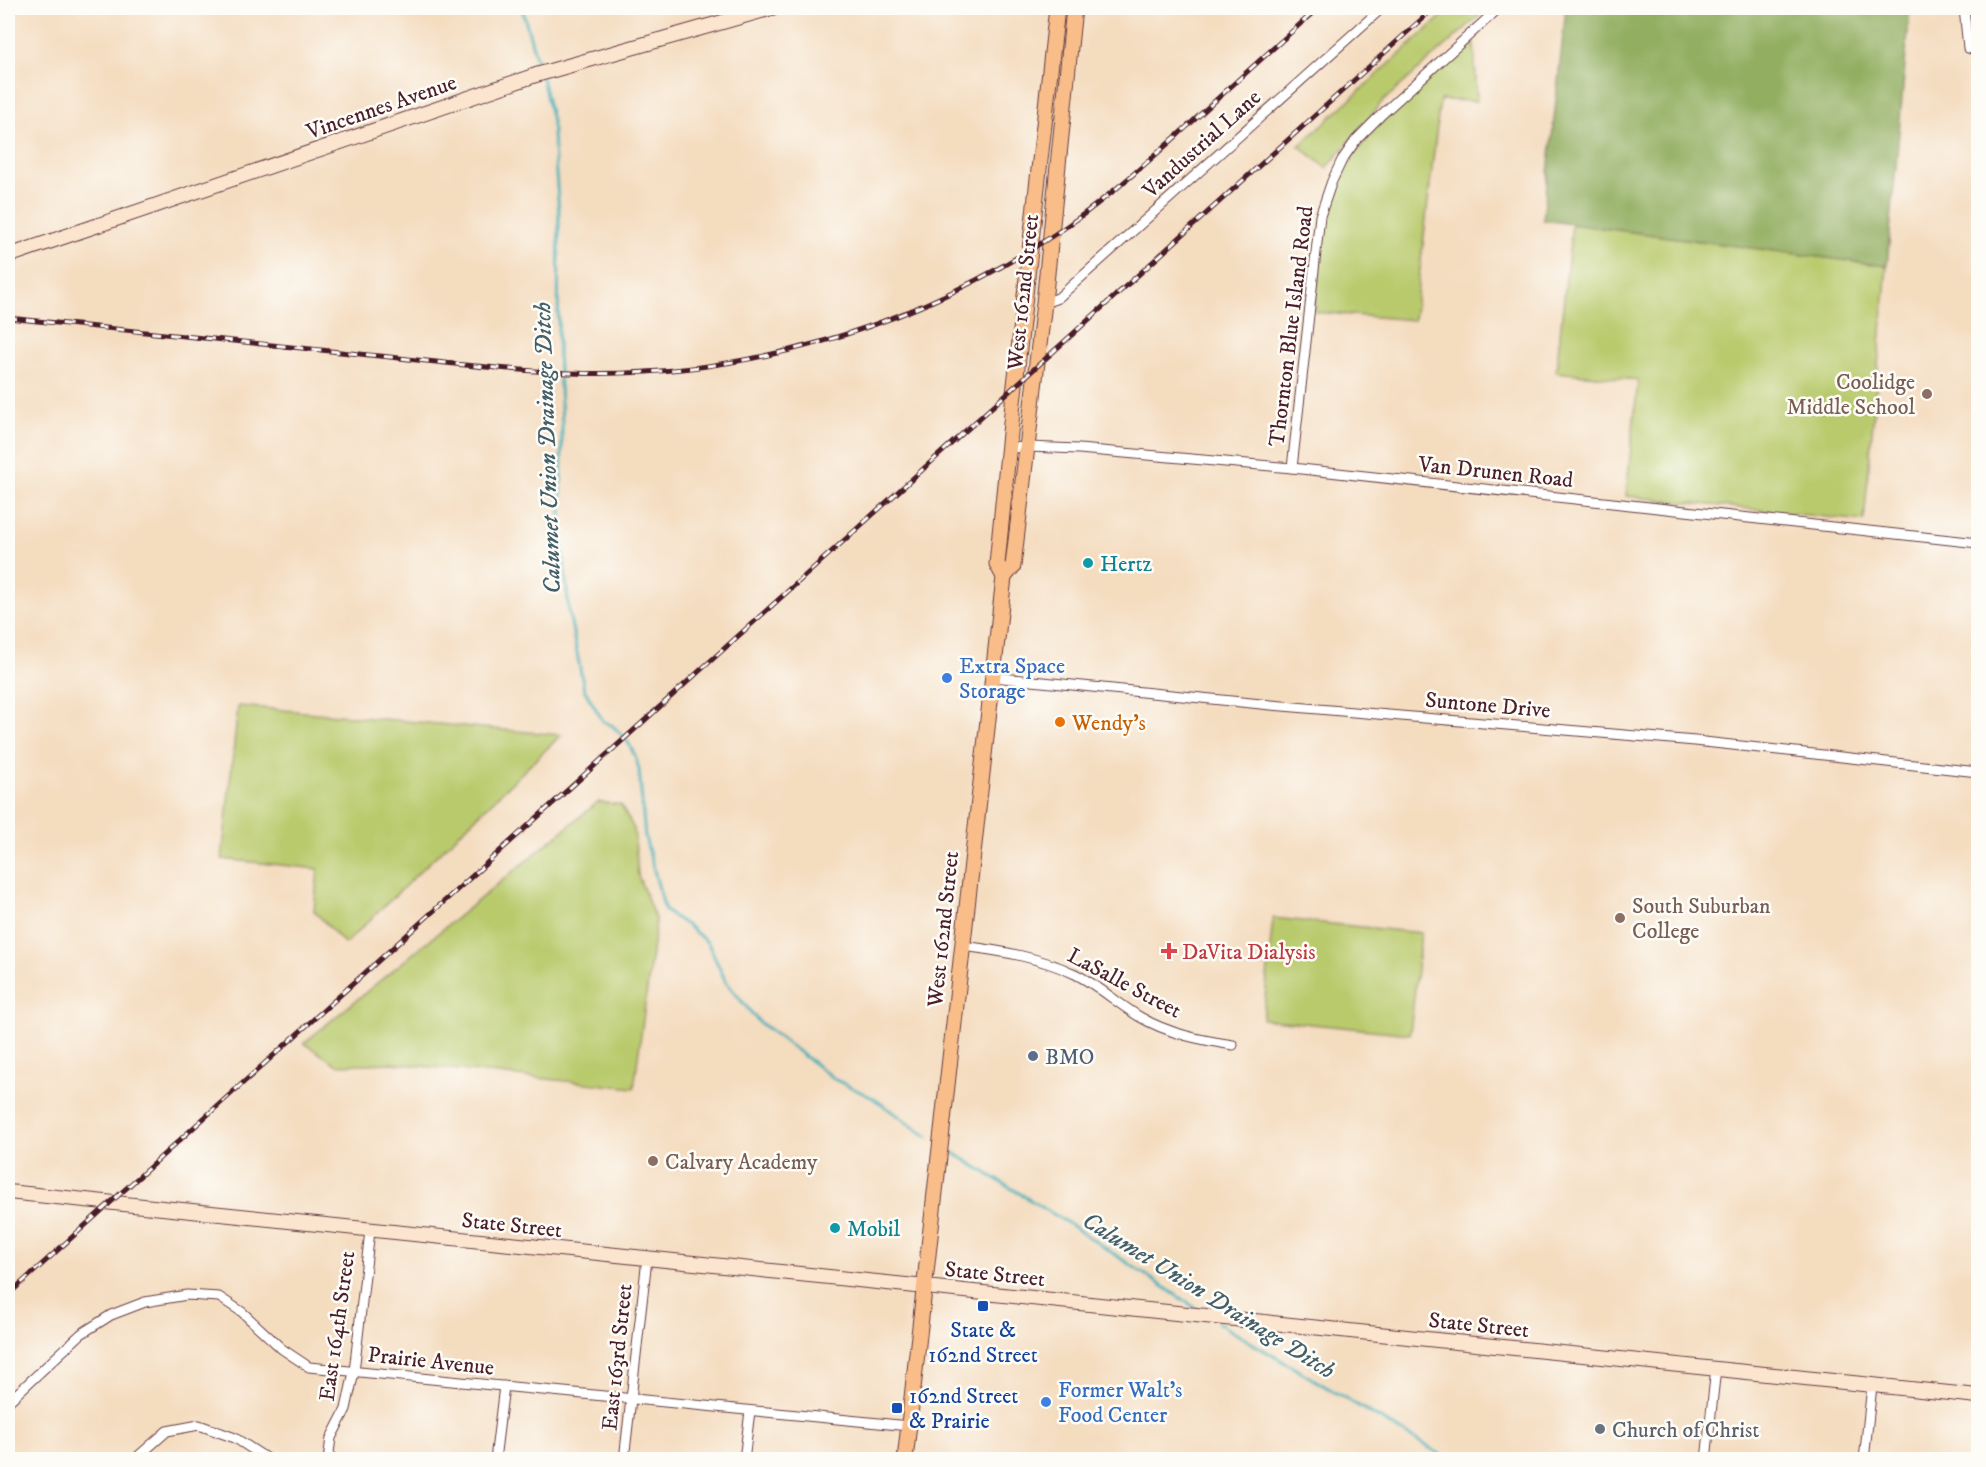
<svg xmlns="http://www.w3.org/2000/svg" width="1986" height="1467" viewBox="0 0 1986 1467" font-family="'IM FELL DW Pica',serif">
  <rect width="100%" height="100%" fill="#fdfcf7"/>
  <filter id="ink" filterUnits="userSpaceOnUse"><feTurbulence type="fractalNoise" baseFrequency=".0167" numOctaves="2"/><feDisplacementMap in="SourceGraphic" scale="12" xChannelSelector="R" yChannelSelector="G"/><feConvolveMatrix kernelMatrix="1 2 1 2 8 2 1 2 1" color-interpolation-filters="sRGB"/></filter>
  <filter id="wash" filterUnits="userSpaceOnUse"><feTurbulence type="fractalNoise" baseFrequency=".008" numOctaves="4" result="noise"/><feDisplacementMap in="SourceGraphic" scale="24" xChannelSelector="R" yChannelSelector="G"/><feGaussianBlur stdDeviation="1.35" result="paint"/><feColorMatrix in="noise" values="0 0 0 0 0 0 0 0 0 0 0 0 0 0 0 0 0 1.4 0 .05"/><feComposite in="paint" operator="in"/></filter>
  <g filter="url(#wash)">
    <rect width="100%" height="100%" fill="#f4dcbf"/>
    <g fill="#b9ca6d" stroke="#82744c" stroke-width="1.5">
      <path d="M1451 8H1488L1381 103 1327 168 1299 146Z"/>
      <path d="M1474 42 1477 101 1440 100 1414 320 1315 312C1319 272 1321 231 1334 193 1356 132 1426 83 1474 42Z"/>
      <path d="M1572 224 1887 266 1864 521 1626 496 1638 380 1556 372Z"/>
      <path d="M238 706 561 735 345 944 314 911 318 869 222 859Z"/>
      <path d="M598 802 621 805 634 829 638 875 656 921 634 1088 392 1063 337 1065 304 1043Z"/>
      <path d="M1273 918 1421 933 1410 1034 1263 1019Z"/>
    </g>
    <path fill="#92ae60" stroke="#6e6646" stroke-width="1.5" d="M1566 8H1910L1887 266 1543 220Z"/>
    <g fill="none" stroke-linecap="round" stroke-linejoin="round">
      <g stroke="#3cadb7" stroke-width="3">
        <path d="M522 8 539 69"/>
        <path d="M542 78 552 121 559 213 558 353 562 422 561 527 569 612 584 689 603 721 613 726 628 742 635 756 639 769 645 837 665 911 688 926 708 943 726 982 759 1022 836 1080 873 1098 928 1137"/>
        <path d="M954 1153 1066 1222 1197 1309"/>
        <path d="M1218 1323 1450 1460"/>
      </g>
    </g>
  </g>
  <g filter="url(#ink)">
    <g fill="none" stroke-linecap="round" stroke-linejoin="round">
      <defs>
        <g id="street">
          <path d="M1964 8 1968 48 1978 51"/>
          <path d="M1044 303 1058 298 1382 8"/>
          <path d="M1009 448 1028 447 1079 449 1292 468 1978 543"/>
          <path d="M1292 468 1320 216 1332 181 1342 160 1356 140 1380 116 1499 8"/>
          <path d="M993 677 1271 705 1695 741 1978 772"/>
          <path d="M963 946C1001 951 1039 957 1075 974 1098 985 1118 1004 1140 1017 1169 1034 1201 1040 1233 1045"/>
          <path d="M8 1402 81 1334 111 1315 145 1302 187 1295 219 1297 242 1312 282 1349 309 1367 909 1426"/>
          <path d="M134 1460 167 1431 199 1425 235 1438 269 1460"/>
          <path d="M328 1460 331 1438 346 1409 354 1372 370 1231"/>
          <path d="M495 1460 504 1386"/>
          <path d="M624 1460 647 1259"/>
          <path d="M744 1460 750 1411"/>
          <path d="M1706 1460 1716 1368"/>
          <path d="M1864 1460 1872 1386"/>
        </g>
        <g id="secondary">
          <path d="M8 256 536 75 772 8"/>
          <path d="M8 1192 1978 1396"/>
        </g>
        <g id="primary">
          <path d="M1004 577 1013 566 1044 303 1074 8"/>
          <path d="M905 1460 1004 577 997 564 1013 403 1057 8"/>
        </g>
      </defs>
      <use href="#street" stroke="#643b41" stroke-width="11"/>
      <use href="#secondary" stroke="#643b41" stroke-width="16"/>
      <use href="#primary" stroke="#643b41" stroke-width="17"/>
      <use href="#street" stroke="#fff" stroke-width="9"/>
      <use href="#secondary" stroke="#fce5cf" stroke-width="14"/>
      <use href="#primary" stroke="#f8bd88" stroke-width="15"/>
      <defs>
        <g id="rail">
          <path d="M8 318C122 330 236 341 350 353 423 360 497 370 571 373 739 379 905 330 1046 240 1099 207 1145 164 1191 123 1233 84 1276 46 1318 8"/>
          <path d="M8 1295 1434 8"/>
        </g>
      </defs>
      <use href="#rail" stroke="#4a1f2b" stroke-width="5"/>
      <use href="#rail" stroke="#fdfcf7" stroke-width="3" stroke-dasharray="9" stroke-linecap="butt"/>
    </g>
  </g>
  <g fill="#8d6e63" stroke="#fdfcf7" stroke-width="2">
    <circle cx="1927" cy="394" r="6"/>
    <circle cx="1620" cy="918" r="6"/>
    <circle cx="653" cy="1161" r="6"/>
  </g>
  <g fill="#0f9aa8" stroke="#fdfcf7" stroke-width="2">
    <circle cx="1088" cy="563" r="6"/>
    <circle cx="835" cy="1228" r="6"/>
  </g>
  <g fill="#3f7fe0" stroke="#fdfcf7" stroke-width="2">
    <circle cx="947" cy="678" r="6"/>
    <circle cx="1046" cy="1402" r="6"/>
  </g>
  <circle fill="#e8710a" stroke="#fdfcf7" stroke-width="2" cx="1060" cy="722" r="6"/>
  <path fill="#e0444e" stroke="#fdfcf7" stroke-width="2" d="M1166 942h6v6h6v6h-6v6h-6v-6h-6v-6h6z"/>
  <circle fill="#5c6f8a" stroke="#fdfcf7" stroke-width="2" cx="1033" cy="1056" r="6"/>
  <g fill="#1a4fb4" stroke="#fdfcf7" stroke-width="2">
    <rect x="977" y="1300" width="12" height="12" rx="3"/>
    <rect x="891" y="1402" width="12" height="12" rx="3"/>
  </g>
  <circle fill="#6b7280" stroke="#fdfcf7" stroke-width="2" cx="1600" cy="1429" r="6"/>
  <g text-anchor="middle" stroke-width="5" stroke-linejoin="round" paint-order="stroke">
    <g font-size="22" fill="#4a1f2b" stroke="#fdfcf7">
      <text transform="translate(381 106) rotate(-19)" y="8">Vincennes Avenue</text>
      <text transform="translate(1201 143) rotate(-42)" y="8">Vandustrial Lane</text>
      <text transform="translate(1022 292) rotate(-84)" y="8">West 162nd Street</text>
      <text transform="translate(1290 326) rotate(-83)" y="8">Thornton Blue Island Road</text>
      <text transform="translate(1496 471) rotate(6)" y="8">Van Drunen Road</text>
      <text transform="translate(1488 704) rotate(5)" y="8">Suntone Drive</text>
      <text transform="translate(942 929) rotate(-84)" y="8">West 162nd Street</text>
      <text transform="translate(1125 982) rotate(28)" y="8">LaSalle Street</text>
      <text transform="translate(512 1224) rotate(6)" y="8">State Street</text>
      <text transform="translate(995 1273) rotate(6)" y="8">State Street</text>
      <text transform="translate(1479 1324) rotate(6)" y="8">State Street</text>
      <text transform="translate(336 1326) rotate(-82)" y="8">East 164th Street</text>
      <text transform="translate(616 1357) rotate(-84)" y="8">East 163rd Street</text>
      <text transform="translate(431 1360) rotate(6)" y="8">Prairie Avenue</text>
    </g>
    <g font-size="22" fill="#785e54" stroke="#fdfcf7" text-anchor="start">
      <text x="1915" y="389" text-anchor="end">Coolidge<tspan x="1915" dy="25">Middle School</tspan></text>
      <text x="1632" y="913">South Suburban<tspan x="1632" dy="25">College</tspan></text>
      <text x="665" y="1169">Calvary Academy</text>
    </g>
    <g font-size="22" fill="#0d838f" stroke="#fdfcf7" text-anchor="start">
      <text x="1100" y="571">Hertz</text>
      <text x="847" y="1236">Mobil</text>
    </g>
    <g font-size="22" fill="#366cbe" stroke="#fdfcf7" text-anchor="start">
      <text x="959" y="673">Extra Space<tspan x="959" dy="25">Storage</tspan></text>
      <text x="1058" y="1397">Former Walt's<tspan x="1058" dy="25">Food Center</tspan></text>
    </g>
    <g font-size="22" fill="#c56008" stroke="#fdfcf7" text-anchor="start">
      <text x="1072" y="730">Wendy's</text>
    </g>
    <g font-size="22" fill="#be3a42" stroke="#fdfcf7" text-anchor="start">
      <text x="1182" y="959">DaVita Dialysis</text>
    </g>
    <g font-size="22" fill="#4e5e75" stroke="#fdfcf7" text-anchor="start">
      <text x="1045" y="1064">BMO</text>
    </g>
    <g font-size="22" fill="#164399" stroke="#fdfcf7">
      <text x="983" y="1337">State &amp;<tspan x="983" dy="25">162nd Street</tspan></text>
      <text x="909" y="1403" text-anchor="start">162nd Street<tspan x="909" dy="25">&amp; Prairie</tspan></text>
    </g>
    <g font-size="22" fill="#5b616d" stroke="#fdfcf7" text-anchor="start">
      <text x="1612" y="1437">Church of Christ</text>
    </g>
    <g font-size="24" font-style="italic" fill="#445f6a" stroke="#fdfcf7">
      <text transform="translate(547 448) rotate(-92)" y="8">Calumet Union Drainage Ditch</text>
      <text transform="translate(1209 1295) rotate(32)" y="8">Calumet Union Drainage Ditch</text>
    </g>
  </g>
  <rect width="1986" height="1467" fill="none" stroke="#fdfcf7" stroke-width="30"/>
</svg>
